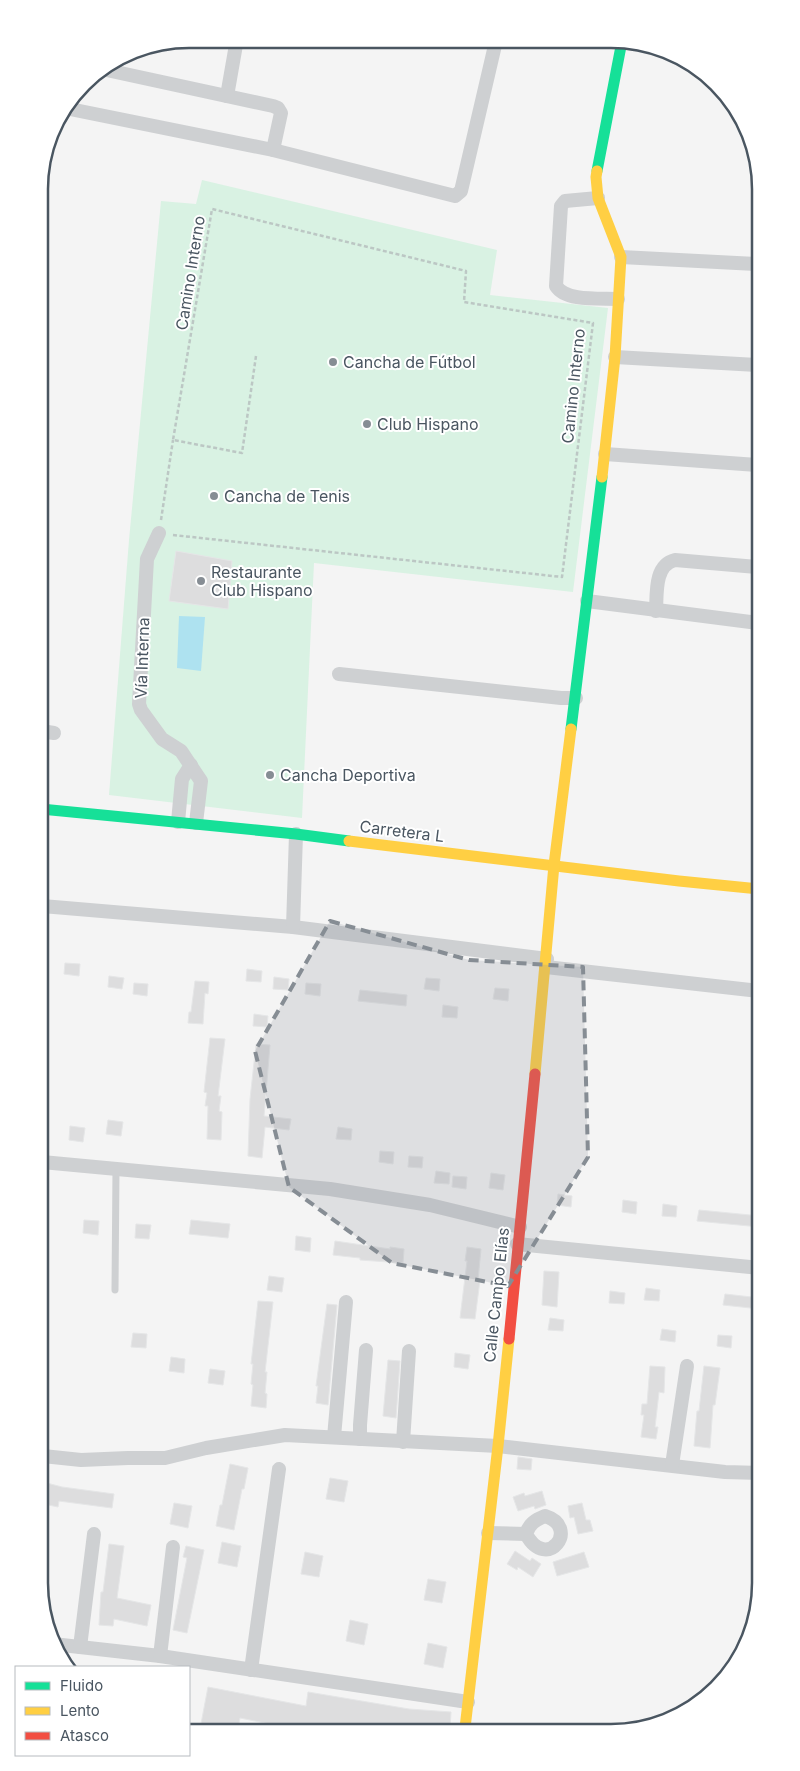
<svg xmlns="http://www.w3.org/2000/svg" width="800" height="1771" viewBox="0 0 800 1771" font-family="Inter,sans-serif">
  <rect width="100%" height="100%" fill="#f4f4f4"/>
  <path fill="#d9f2e3" d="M202 180 497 250 490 295 608 308 573 592 314 563 302 818 109 795 129 540 161 201 196 204Z"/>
  <path fill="#aee2f0" d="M179 616 205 617 201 671 177 668Z"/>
  <g fill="#ddddde" stroke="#e5e6e7">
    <path d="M176 551 232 561 228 609 169 601Z"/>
    <path d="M65 963 80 964 79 976 64 974Z"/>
    <path d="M247 969 262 971 261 982 246 981Z"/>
    <path d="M109 976 124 978 122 989 108 987Z"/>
    <path d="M274 977 289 979 288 990 273 989Z"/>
    <path d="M426 978 440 979 439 991 424 989Z"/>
    <path d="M195 981 209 982 208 994 205 993 203 1024 188 1023 189 1012H191Z"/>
    <path d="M134 983 148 984 147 996 133 994Z"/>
    <path d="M306 983 321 984 320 996 305 994Z"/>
    <path d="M495 988 509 989 508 1001 493 999Z"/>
    <path d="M360 990 407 995 406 1006 358 1001Z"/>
    <path d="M443 1005 458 1007 457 1018 442 1017Z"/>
    <path d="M254 1014 268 1016 267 1027 253 1026Z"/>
    <path d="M210 1038 225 1039 218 1096H221L219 1111 222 1112 221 1140 207 1139 208 1106H205L207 1093 204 1092Z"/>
    <path d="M256 1044 270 1045 264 1116 291 1119 289 1130 265 1127 262 1158 248 1156 250 1099Z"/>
    <path d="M108 1120 123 1122 121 1136 106 1134Z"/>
    <path d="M70 1126 85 1128 83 1142 69 1140Z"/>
    <path d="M338 1127 352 1129 351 1140 336 1139Z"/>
    <path d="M380 1151 394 1152 393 1164 379 1162Z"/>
    <path d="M409 1156 423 1157 422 1168 408 1167Z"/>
    <path d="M436 1171 450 1173 449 1184 434 1183Z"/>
    <path d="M491 1173 505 1175 503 1190 489 1188Z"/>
    <path d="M453 1176 467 1177 466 1189 452 1187Z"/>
    <path d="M558 1194 572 1196 571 1207 557 1205Z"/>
    <path d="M623 1200 637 1202 636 1214 622 1212Z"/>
    <path d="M663 1204 677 1206 676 1217 662 1216Z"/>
    <path d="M699 1210 760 1216V1227L697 1221Z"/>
    <path d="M84 1220 99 1221 98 1235 83 1233Z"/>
    <path d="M191 1220 230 1224 228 1238 189 1234Z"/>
    <path d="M136 1224 151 1225 149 1239 135 1238Z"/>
    <path d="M296 1236 311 1238 310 1252 295 1250Z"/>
    <path d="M335 1241 390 1249V1247L404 1249 403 1263 360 1260V1258L333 1255Z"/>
    <path d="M467 1247 481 1249 478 1280H480L475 1319 460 1318 467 1261H465Z"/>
    <path d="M544 1271 559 1272 557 1307 542 1305Z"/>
    <path d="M269 1276 284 1278 282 1292 267 1290Z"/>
    <path d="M646 1288 660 1290 659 1301 644 1300Z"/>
    <path d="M610 1291 625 1293 624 1304 609 1303Z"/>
    <path d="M725 1294 760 1298V1309L723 1305Z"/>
    <path d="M258 1301 273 1302 265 1372H267L265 1393 267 1394 266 1408 251 1406 253 1385 251 1384 253 1364H251Z"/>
    <path d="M327 1304 337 1305 328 1405 316 1403 318 1386H316Z"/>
    <path d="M550 1318 564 1320 563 1331 548 1330Z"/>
    <path d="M662 1329 676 1331 675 1342 660 1340Z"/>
    <path d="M133 1333 147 1334 146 1348 131 1347Z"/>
    <path d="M718 1335 732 1336 731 1348 717 1346Z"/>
    <path d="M455 1353 470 1355 468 1369 454 1367Z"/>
    <path d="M171 1357 185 1359 184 1373 169 1371Z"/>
    <path d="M388 1360 400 1361 396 1418 383 1416Z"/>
    <path d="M650 1366 665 1367 664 1393 659 1392 655 1427H658L656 1439 641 1437 644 1415H641L642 1404H647Z"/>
    <path d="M704 1366 720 1368 715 1405H713L710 1448 694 1446 697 1411H699Z"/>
    <path d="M210 1369 225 1371 223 1385 208 1383Z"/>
    <path d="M518 1457 532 1459 531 1470 517 1469Z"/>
    <path d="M230 1464 248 1468 244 1489H242L234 1530 216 1526 220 1505H222Z"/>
    <path d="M330 1478 348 1481 344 1502 326 1499Z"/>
    <path d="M43 1482 62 1487 114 1494 112 1508 59 1501 58 1507 44 1504Z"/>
    <path d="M542 1491 546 1505 535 1509 534 1506 518 1511 513 1497 524 1493 525 1496Z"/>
    <path d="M174 1503 192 1506 188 1528 170 1524Z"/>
    <path d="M582 1503 586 1520H590L593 1531 578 1534 574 1517 570 1518 568 1506Z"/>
    <path d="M222 1542 241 1546 237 1567 218 1563Z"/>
    <path d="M109 1544 124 1546 117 1598 151 1605 147 1626 114 1619 113 1626 99 1625 101 1592H103Z"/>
    <path d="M186 1546 204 1550 187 1633 173 1630 187 1558 183 1557Z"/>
    <path d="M515 1551 530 1561 532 1558 541 1564 533 1577 518 1567 517 1570 507 1564Z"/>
    <path d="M305 1552 323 1556 319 1577 301 1574Z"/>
    <path d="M584 1552 589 1567 557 1576 553 1562Z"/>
    <path d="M428 1579 446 1582 442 1603 424 1600Z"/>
    <path d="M350 1620 368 1624 364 1645 346 1641Z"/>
    <path d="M428 1643 447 1647 443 1668 424 1664Z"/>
    <path d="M208 1687 306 1706 308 1692 409 1709 451 1712 450 1728 294 1729 240 1718 238 1729H200Z"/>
  </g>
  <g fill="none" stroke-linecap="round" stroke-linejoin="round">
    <g stroke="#bcc7c4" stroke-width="2.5" stroke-dasharray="4 2.5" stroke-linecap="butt">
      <path d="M161 520 173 440"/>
      <path d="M173 535 562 577 593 323 464 302 466 271 212 209 173 440 242 453 256 356"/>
    </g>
    <path stroke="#ced0d2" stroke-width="7" d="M115 1290 116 1169"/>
    <g stroke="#ced0d2" stroke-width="14">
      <path d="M102 69 273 106 278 108 281 113 273 150"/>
      <path d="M227 96 237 39"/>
      <path d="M65 108 273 150 455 196 461 191 496 41"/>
      <path d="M598 198 565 201 561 206 556 286C566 302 601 298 618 299"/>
      <path d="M621 257 756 264"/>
      <path d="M615 357 757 365"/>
      <path d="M605 454 757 465"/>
      <path d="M159 533 147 559 139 704 141 710 162 739 181 751 201 781 196 823"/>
      <path d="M587 601 758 623"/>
      <path d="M656 611C657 594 654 565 675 560L757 567"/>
      <path d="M339 674 561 698H576"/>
      <path d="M41 731 54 733"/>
      <path d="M178 822 182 779 191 765"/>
      <path d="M42 906 293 927 547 959"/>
      <path d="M293 927 296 834"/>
      <path d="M546 967 759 991"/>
      <path d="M42 1162 330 1189 430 1205 520 1227"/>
      <path d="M517 1244 760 1268"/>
      <path d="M334 1437 346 1302"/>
      <path d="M360 1439V1425L366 1350"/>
      <path d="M403 1442 409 1351"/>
      <path d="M43 1456 81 1460 128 1458H165L206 1448 285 1435 498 1446 725 1472 761 1473"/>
      <path d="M672 1465 687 1366"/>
      <path d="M545 1516C581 1527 547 1573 526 1534 529 1524 535 1520 545 1516Z"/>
      <path d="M488 1533 526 1534"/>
      <path d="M53 1644 160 1656 468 1702"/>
      <path d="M80 1647 94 1534"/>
      <path d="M160 1656 173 1547"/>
      <path d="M251 1670 279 1469"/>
    </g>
    <g stroke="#16e098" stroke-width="11">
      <path d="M597 171 622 41"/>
      <path d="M571 729 602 477"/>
      <path d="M41 809 296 834 349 841"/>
    </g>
    <g stroke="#ffcf43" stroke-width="11">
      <path d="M597 171 596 177 598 198 621 257 615 357 602 477"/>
      <path d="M349 841 679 881 759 889"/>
      <path d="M535 1074 554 865 571 729"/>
      <path d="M465 1728 498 1446 509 1339"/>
    </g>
    <path stroke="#f24e42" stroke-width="11" d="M509 1339 535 1074"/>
  </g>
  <path fill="#868d94" fill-opacity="0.2" stroke="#868d94" stroke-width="4" stroke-dasharray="10 6" stroke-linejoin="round" d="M330 921 469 960 583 967 588 1157 508 1286 392 1263 289 1187 255 1051Z"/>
  <g fill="#868d94" stroke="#fff" stroke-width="2">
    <circle cx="333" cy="362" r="5"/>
    <circle cx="367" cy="424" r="5"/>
    <circle cx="214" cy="496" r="5"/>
    <circle cx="201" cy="581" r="5"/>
    <circle cx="270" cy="775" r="5"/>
  </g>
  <g text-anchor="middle" stroke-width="4" stroke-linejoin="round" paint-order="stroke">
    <g font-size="16" fill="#4a5661" stroke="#fff">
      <text transform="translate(190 273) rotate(-81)" y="6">Camino Interno</text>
      <text transform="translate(573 386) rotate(-84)" y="6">Camino Interno</text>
      <text transform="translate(142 658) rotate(-88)" y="6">Vía Interna</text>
      <text transform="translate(402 831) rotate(7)" y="6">Carretera L</text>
      <text transform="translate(496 1295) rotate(-84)" y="6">Calle Campo Elías</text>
    </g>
    <g font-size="16" fill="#4a5661" stroke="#fff" text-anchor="start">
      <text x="343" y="368">Cancha de Fútbol</text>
      <text x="377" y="430">Club Hispano</text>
      <text x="224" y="502">Cancha de Tenis</text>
      <text x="211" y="578">Restaurante<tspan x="211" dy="18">Club Hispano</tspan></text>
      <text x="280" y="781">Cancha Deportiva</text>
    </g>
  </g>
  <path d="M0 0H800V1771H0ZM189 48H611A141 141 0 0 1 752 189V1583A141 141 0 0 1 611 1724H189A141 141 0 0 1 48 1583V189A141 141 0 0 1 189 48Z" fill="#fff" fill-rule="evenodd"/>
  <path fill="none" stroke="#4a5661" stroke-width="2.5" d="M189 48H611A141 141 0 0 1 752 189V1583A141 141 0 0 1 611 1724H189A141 141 0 0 1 48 1583V189A141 141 0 0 1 189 48Z"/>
  <rect x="15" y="1666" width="175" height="90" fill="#ffffff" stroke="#b7bbc0"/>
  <rect x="25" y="1682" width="25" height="8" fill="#16e098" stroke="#b7bbc0"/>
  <text x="60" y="1691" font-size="15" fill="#4a5661">Fluido</text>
  <rect x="25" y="1707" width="25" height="8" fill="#ffcf43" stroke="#b7bbc0"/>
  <text x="60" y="1716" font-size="15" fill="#4a5661">Lento</text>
  <rect x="25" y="1732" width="25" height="8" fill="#f24e42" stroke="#b7bbc0"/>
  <text x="60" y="1741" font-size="15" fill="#4a5661">Atasco</text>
</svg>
